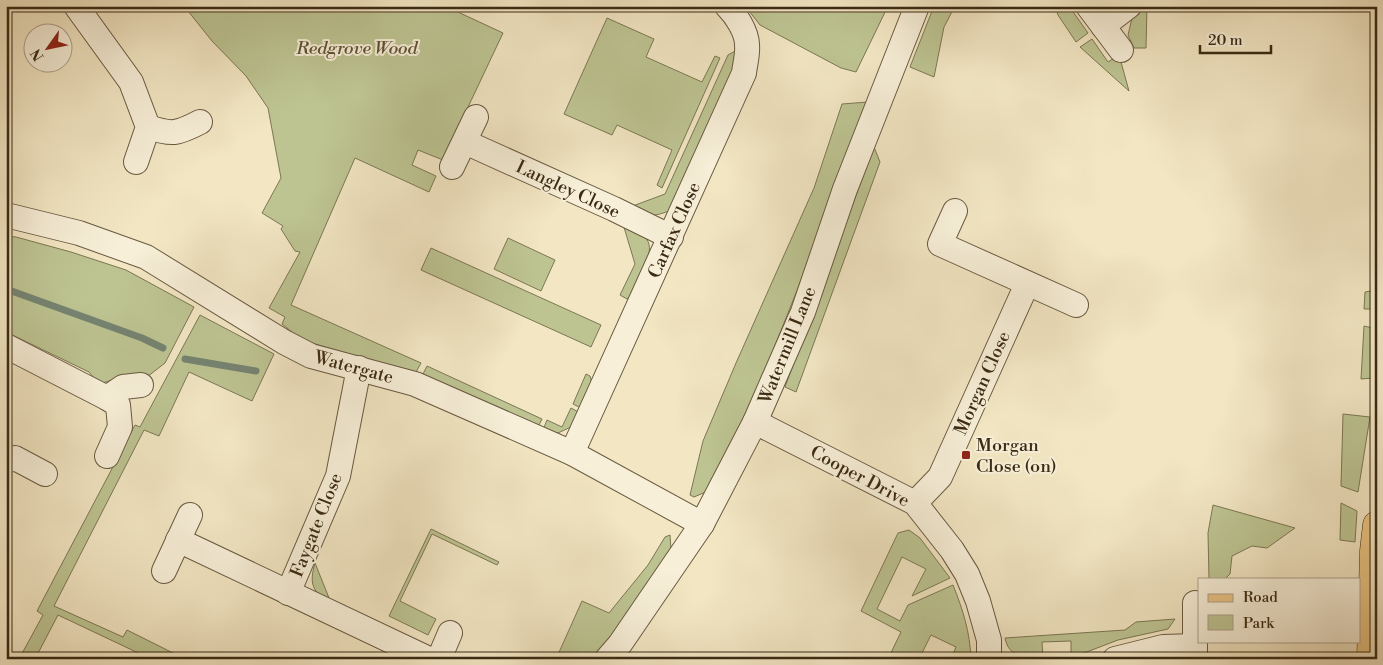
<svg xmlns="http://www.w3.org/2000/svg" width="1383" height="665" viewBox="0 0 1383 665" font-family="'Libre Bodoni',serif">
  <rect width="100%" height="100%" fill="#f2e6c3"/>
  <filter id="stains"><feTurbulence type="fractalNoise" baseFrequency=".004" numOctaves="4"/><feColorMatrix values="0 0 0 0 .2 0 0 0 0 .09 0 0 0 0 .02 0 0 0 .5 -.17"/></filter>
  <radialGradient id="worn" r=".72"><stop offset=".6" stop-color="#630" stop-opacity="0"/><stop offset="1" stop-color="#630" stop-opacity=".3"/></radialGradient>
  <g fill="#bdc492" stroke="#7c7753">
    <path d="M184 6H445L503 33 443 160 418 150 412 165 436 176 429 192 355 158 291 305 421 363 415 374 302 340 282 324 285 317 269 308 300 252 295 251 281 229 283 226 262 213 281 178 268 108 246 76 212 41Z"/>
    <path d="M745 6H888L856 72 841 68 760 25Z"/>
    <path d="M934 6H955L944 27 934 77 910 67Z"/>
    <path d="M1055 6H1069L1088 33 1076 42 1058 15Z"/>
    <path d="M1144 6H1147L1146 48H1134L1128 35 1133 14Z"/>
    <path d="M607 18 654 39 646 57 702 82 715 56 720 58 662 188 657 185 672 150 617 125 612 135 564 114Z"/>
    <path d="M1092 39 1108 62 1119 55 1129 91 1080 47Z"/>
    <path d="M737 50 733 73 669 211C651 218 647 215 630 207L665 194 728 55Z"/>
    <path d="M868 102 798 288 756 393 708 491 694 497 690 495 703 441 736 363 814 188 842 104Z"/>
    <path d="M874 147 880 162 796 392 785 387Z"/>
    <path d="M623 224C652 238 654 241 644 273 639 286 640 290 627 299L620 295 635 264Z"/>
    <path d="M6 236 16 237 71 252 126 270 194 307 165 363 147 377 133 374 99 384 89 372 6 332Z"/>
    <path d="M508 238 555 260 541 291 494 269Z"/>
    <path d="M431 248 601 325 591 347 421 270Z"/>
    <path d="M1372 265 1377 268V309H1364L1365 292 1371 291Z"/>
    <path d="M200 315 274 354 252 401 189 372 159 436 144 430 54 606 123 637 127 630 185 659H151L58 615 35 659H19L43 615 37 611 135 425 140 427Z"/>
    <path d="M1364 326 1377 329 1376 365 1373 378 1361 379Z"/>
    <path d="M427 366 542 419 537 429 422 376Z"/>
    <path d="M586 374 590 376 593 387 583 409 573 404Z"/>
    <path d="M571 408 582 414 573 426 558 433 543 430 547 420 562 427Z"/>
    <path d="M1343 414 1370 417 1358 492 1341 486Z"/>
    <path d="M1341 503 1357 511 1355 542 1340 540Z"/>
    <path d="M1213 505 1295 528 1267 548 1252 546 1232 556 1230 574 1225 579H1209L1208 533Z"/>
    <path d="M431 529 499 562 497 565 432 534 400 601 436 619 428 635 389 616Z"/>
    <path d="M909 530 920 538 950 578 912 596 926 569 902 557 877 609 900 621 908 605 953 585C963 610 970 632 971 659H951L956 647 931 635 919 659H888L901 632 861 611 898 533Z"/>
    <path d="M670 535 671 550 608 642 594 659H556L582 601 609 613 648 565 665 537Z"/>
    <path d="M315 563 331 603C312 592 309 584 315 563Z"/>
    <path d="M1175 619 1168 629 1118 640 1071 658V641L1042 642 1043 658C1025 655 1009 659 1005 638L1125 630 1136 622Z"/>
  </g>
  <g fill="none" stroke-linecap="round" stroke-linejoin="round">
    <g stroke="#758472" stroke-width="7">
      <path d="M6 289 142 338 163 348"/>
      <path d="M185 359 256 371"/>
    </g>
    <defs>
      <g id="minor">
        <path d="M76 6 131 82 148 127 136 162"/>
        <path d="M1088 6 1121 50"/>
        <path d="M1103 26 1129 6"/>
        <path d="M148 127C172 135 177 134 200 122"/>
        <path d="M465 142 614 209 671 237"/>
        <path d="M452 167 476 117"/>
        <path d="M955 211 940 244 1076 305"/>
        <path d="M6 215 79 233 146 257 284 342 311 356 415 384 572 453 702 524"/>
        <path d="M6 346 107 398 118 405 120 427 107 456"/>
        <path d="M107 398 123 387 141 385"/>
        <path d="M755 422 915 503 952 550 967 574 978 601 989 640V659"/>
        <path d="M572 453 744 73C745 64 748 54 747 45 747 32 736 15 727 6"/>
        <path d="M6 461 15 458 45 474"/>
        <path d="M915 503 940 477 1027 284"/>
        <path d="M178 540 429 659"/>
        <path d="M164 571 190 515"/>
        <path d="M288 593 338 476 359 368"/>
        <path d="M439 659 450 633"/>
        <path d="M607 659 620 644 702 524 755 422 803 312 845 189 917 6"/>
        <path d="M1115 659 1163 647 1195 646"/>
        <path d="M1195 659V603"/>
      </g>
      <path id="major" d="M1371 659 1374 551 1377 525"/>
    </defs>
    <use href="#minor" stroke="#695940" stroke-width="26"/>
    <use href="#major" stroke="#3b2a14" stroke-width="29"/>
    <use href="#minor" stroke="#f7efd8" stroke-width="24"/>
    <use href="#major" stroke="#e9c382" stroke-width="28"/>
  </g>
  <rect fill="#8f2418" stroke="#f7efd8" stroke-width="2" x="961" y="450" width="10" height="10" rx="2.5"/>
  <g text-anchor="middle" stroke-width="4" stroke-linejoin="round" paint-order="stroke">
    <g font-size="18" font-style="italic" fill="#5c5034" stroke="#f7efd8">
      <text x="357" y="54">Redgrove Wood</text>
    </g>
    <g font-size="18" fill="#3b2a14" stroke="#f7efd8">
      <text transform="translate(568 189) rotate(25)" y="6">Langley Close</text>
      <text transform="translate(674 230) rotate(-66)" y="6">Carfax Close</text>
      <text transform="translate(787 345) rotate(-68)" y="6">Watermill Lane</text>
      <text transform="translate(354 367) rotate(15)" y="6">Watergate</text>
      <text transform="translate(982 383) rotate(-66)" y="6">Morgan Close</text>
      <text transform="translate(860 476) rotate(28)" y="6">Cooper Drive</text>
      <text transform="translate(316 525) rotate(-68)" y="6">Faygate Close</text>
    </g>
    <g font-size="18" fill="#3b2a14" stroke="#f7efd8" text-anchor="start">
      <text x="976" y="451">Morgan<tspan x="976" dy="21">Close (on)</tspan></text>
    </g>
  </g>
  <rect width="1383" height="665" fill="none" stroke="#f2e6c3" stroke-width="25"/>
  <rect x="8" y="8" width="1368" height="650" fill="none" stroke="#3b2a14" stroke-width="2.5"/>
  <rect x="12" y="12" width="1358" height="640" fill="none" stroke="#3b2a14"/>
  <rect x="1198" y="578" width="162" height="65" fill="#f7efd8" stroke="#aca08a"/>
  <rect x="1208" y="594" width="25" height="8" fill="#e9c382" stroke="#aca08a"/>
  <text x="1243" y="602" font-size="15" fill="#3b2a14">Road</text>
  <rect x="1208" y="615" width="25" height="15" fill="#bdc492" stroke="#aca08a"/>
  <text x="1243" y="628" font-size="15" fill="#3b2a14">Park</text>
  <g transform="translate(48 48) rotate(237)"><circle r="24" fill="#f7efd8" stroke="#aca08a"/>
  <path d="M0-4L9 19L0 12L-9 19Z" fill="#8f2418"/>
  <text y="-8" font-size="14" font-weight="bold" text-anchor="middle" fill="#3b2a14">N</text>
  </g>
  <path d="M1200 45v8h71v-8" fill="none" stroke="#3b2a14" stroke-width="2.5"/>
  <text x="1208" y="45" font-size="15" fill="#3b2a14" stroke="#f7efd8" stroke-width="4" paint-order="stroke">20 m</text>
  <rect width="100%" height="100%" filter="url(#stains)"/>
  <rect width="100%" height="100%" fill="url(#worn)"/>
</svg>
